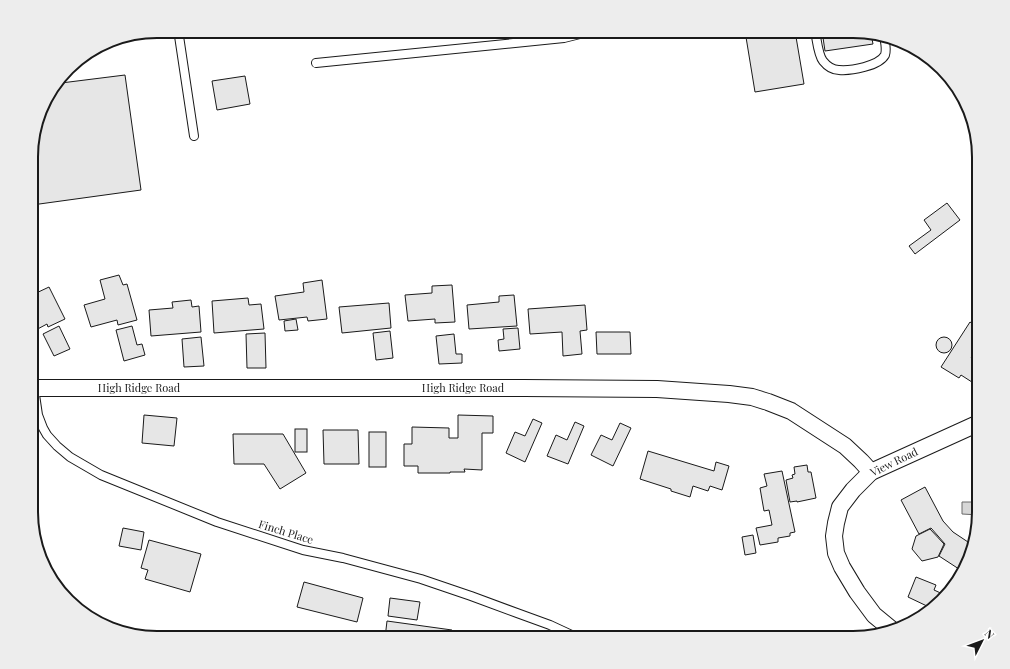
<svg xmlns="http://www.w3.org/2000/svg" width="1010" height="669" viewBox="0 0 1010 669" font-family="'Playfair Display',serif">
  <rect width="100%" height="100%" fill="#fff"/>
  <path fill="#d7d7d7" stroke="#6a6a6a" d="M962 502H979V515L962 514Z"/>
  <g fill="#e6e6e6" stroke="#1a1a1a">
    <path d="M745 31H795L804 84 755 92Z"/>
    <path d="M822 31H854L871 34 873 44 825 51Z"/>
    <path d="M125 75 141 190 32 205V140L44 101 61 79V83Z"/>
    <path d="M245 76 250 104 217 110 212 81Z"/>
    <path d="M947 203 960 220 915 254 909 246 931 230 924 220Z"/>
    <path d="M119 275 123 285 127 284 137 320 118 325 117 320 91 327 84 305 105 299 100 280Z"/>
    <path d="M322 280 327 319 308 321 307 317 279 320 275 296 304 292 303 283Z"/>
    <path d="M452 285 455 322 435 323V319L408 321 405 295 432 293V286Z"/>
    <path d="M49 287 65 319 48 327 47 324 32 332V302L35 301 32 295Z"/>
    <path d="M514 295 517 326 469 329 467 305 499 302V296Z"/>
    <path d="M248 298 249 305 261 304 264 329 214 333 212 301Z"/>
    <path d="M191 300 192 307 199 306 201 332 151 336 149 310 173 308 172 302Z"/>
    <path d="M389 303 391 328 342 333 339 307Z"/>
    <path d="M585 305 587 330 580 331 582 354 563 356 562 332 530 334 528 309Z"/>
    <path d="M296 319 298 330 285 331 284 321Z"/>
    <path d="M970 322 979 328V347L971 358 979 363V377L975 384 961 375 959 378 941 367Z"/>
    <path d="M59 326 70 349 54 356 43 334Z"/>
    <path d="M132 326 137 345 142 344 145 355 124 361 116 330Z"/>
    <path d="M518 328 520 349 499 351 498 340 504 339 503 329Z"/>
    <path d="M390 331 393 358 376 360 373 333Z"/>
    <path d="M596 332H630L631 354H597Z"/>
    <path d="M265 333 266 368H247L246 334Z"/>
    <path d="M454 334 456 354H462V363L439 364 436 336Z"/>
    <path d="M201 337 204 366 184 367 182 339Z"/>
    <circle cx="944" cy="345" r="8"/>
    <path d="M144 415 177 418 174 446 142 443Z"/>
    <path d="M458 415 493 416V433H482V470L464 469 465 472H450V473H418V466H404V444H412V427L449 428V438H458Z"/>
    <path d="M533 419 542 423 525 462 506 453 515 432 525 436Z"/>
    <path d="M575 422 584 426 568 464 547 456 556 435 567 440Z"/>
    <path d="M620 423 631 428 613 466 591 455 601 435 612 440Z"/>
    <rect x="295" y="429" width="12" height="23"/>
    <path d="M323 430H358L359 464H324Z"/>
    <rect x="369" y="432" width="17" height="35"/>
    <path d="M233 434H283L306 473 280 489 264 464H234Z"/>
    <path d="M648 451 714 471 716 462 729 466 722 490 710 486 708 491 693 486 690 497 671 491V489L640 479Z"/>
    <path d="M807 465 808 472H811L816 498 797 502V501L790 502 786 480 793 478 792 475 795 474 794 467Z"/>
    <path d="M782 471 795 532 790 533V536L778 538V542L760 545 756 528 772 525 769 510 764 511 760 488 767 486 764 474Z"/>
    <path d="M925 487 943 521 953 532 971 544 962 571 939 556 945 544 931 528 919 534 901 500Z"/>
    <path d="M123 528 144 532 141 550 119 546Z"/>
    <path d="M930 529 944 544 938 557 922 561 912 549 916 536Z"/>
    <path d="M753 535 756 553 745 555 742 537Z"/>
    <path d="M149 540 201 554 190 592 145 579 148 570 141 568Z"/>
    <path d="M916 577 936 585 934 590 945 595 932 606 930 605 929 607 908 597Z"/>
    <path d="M304 582 363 598 357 622 297 607Z"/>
    <path d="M390 598 420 602 417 620 388 616Z"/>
    <path d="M387 621 452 630 451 638H385Z"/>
  </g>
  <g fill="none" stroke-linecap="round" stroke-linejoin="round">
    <defs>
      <g id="service">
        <path d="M177 31 179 36 194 136"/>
        <path d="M815 31C817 40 818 55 823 61 827 66 833 70 839 70 851 71 879 66 885 55 887 49 885 42 884 36"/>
        <path d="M316 63 564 38 592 31"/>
        <path d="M34 388 38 415 43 428 47 435 57 446 70 457 101 475 217 522 303 550 343 558 421 579 471 596 517 613 550 625 578 638"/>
      </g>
      <g id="minor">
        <path d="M32 388H524L657 389 729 394 752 397 768 402 791 411 845 446 861 461 871 472"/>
        <path d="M891 629 874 615 857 592 842 567 836 553 834 536 836 523 840 507 853 490 871 472 979 423"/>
      </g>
    </defs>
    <use href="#service" stroke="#1a1a1a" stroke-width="10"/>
    <use href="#minor" stroke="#1a1a1a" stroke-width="18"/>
    <use href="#service" stroke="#fff" stroke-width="8"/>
    <use href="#minor" stroke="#fff" stroke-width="16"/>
  </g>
  <g text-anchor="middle" stroke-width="3" stroke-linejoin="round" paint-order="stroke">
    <g font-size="11" fill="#1a1a1a" stroke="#fff">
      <text x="139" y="392">High Ridge Road</text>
      <text x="463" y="392">High Ridge Road</text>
      <text transform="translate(894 462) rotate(-26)" y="4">View Road</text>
      <text transform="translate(286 532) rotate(17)" y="4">Finch Place</text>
    </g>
  </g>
  <path d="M0 0H1010V669H0ZM157 38H853A119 119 0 0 1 972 157V512A119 119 0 0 1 853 631H157A119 119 0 0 1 38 512V157A119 119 0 0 1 157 38Z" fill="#ededed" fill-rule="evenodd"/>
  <path fill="none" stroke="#1a1a1a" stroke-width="2" d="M157 38H853A119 119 0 0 1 972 157V512A119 119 0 0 1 853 631H157A119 119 0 0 1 38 512V157A119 119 0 0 1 157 38Z"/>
  <g transform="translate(982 641) rotate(48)" stroke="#ffffff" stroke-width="3" paint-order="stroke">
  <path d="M0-3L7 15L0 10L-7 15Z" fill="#1a1a1a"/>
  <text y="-6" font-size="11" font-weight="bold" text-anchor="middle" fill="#1a1a1a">N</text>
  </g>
</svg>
